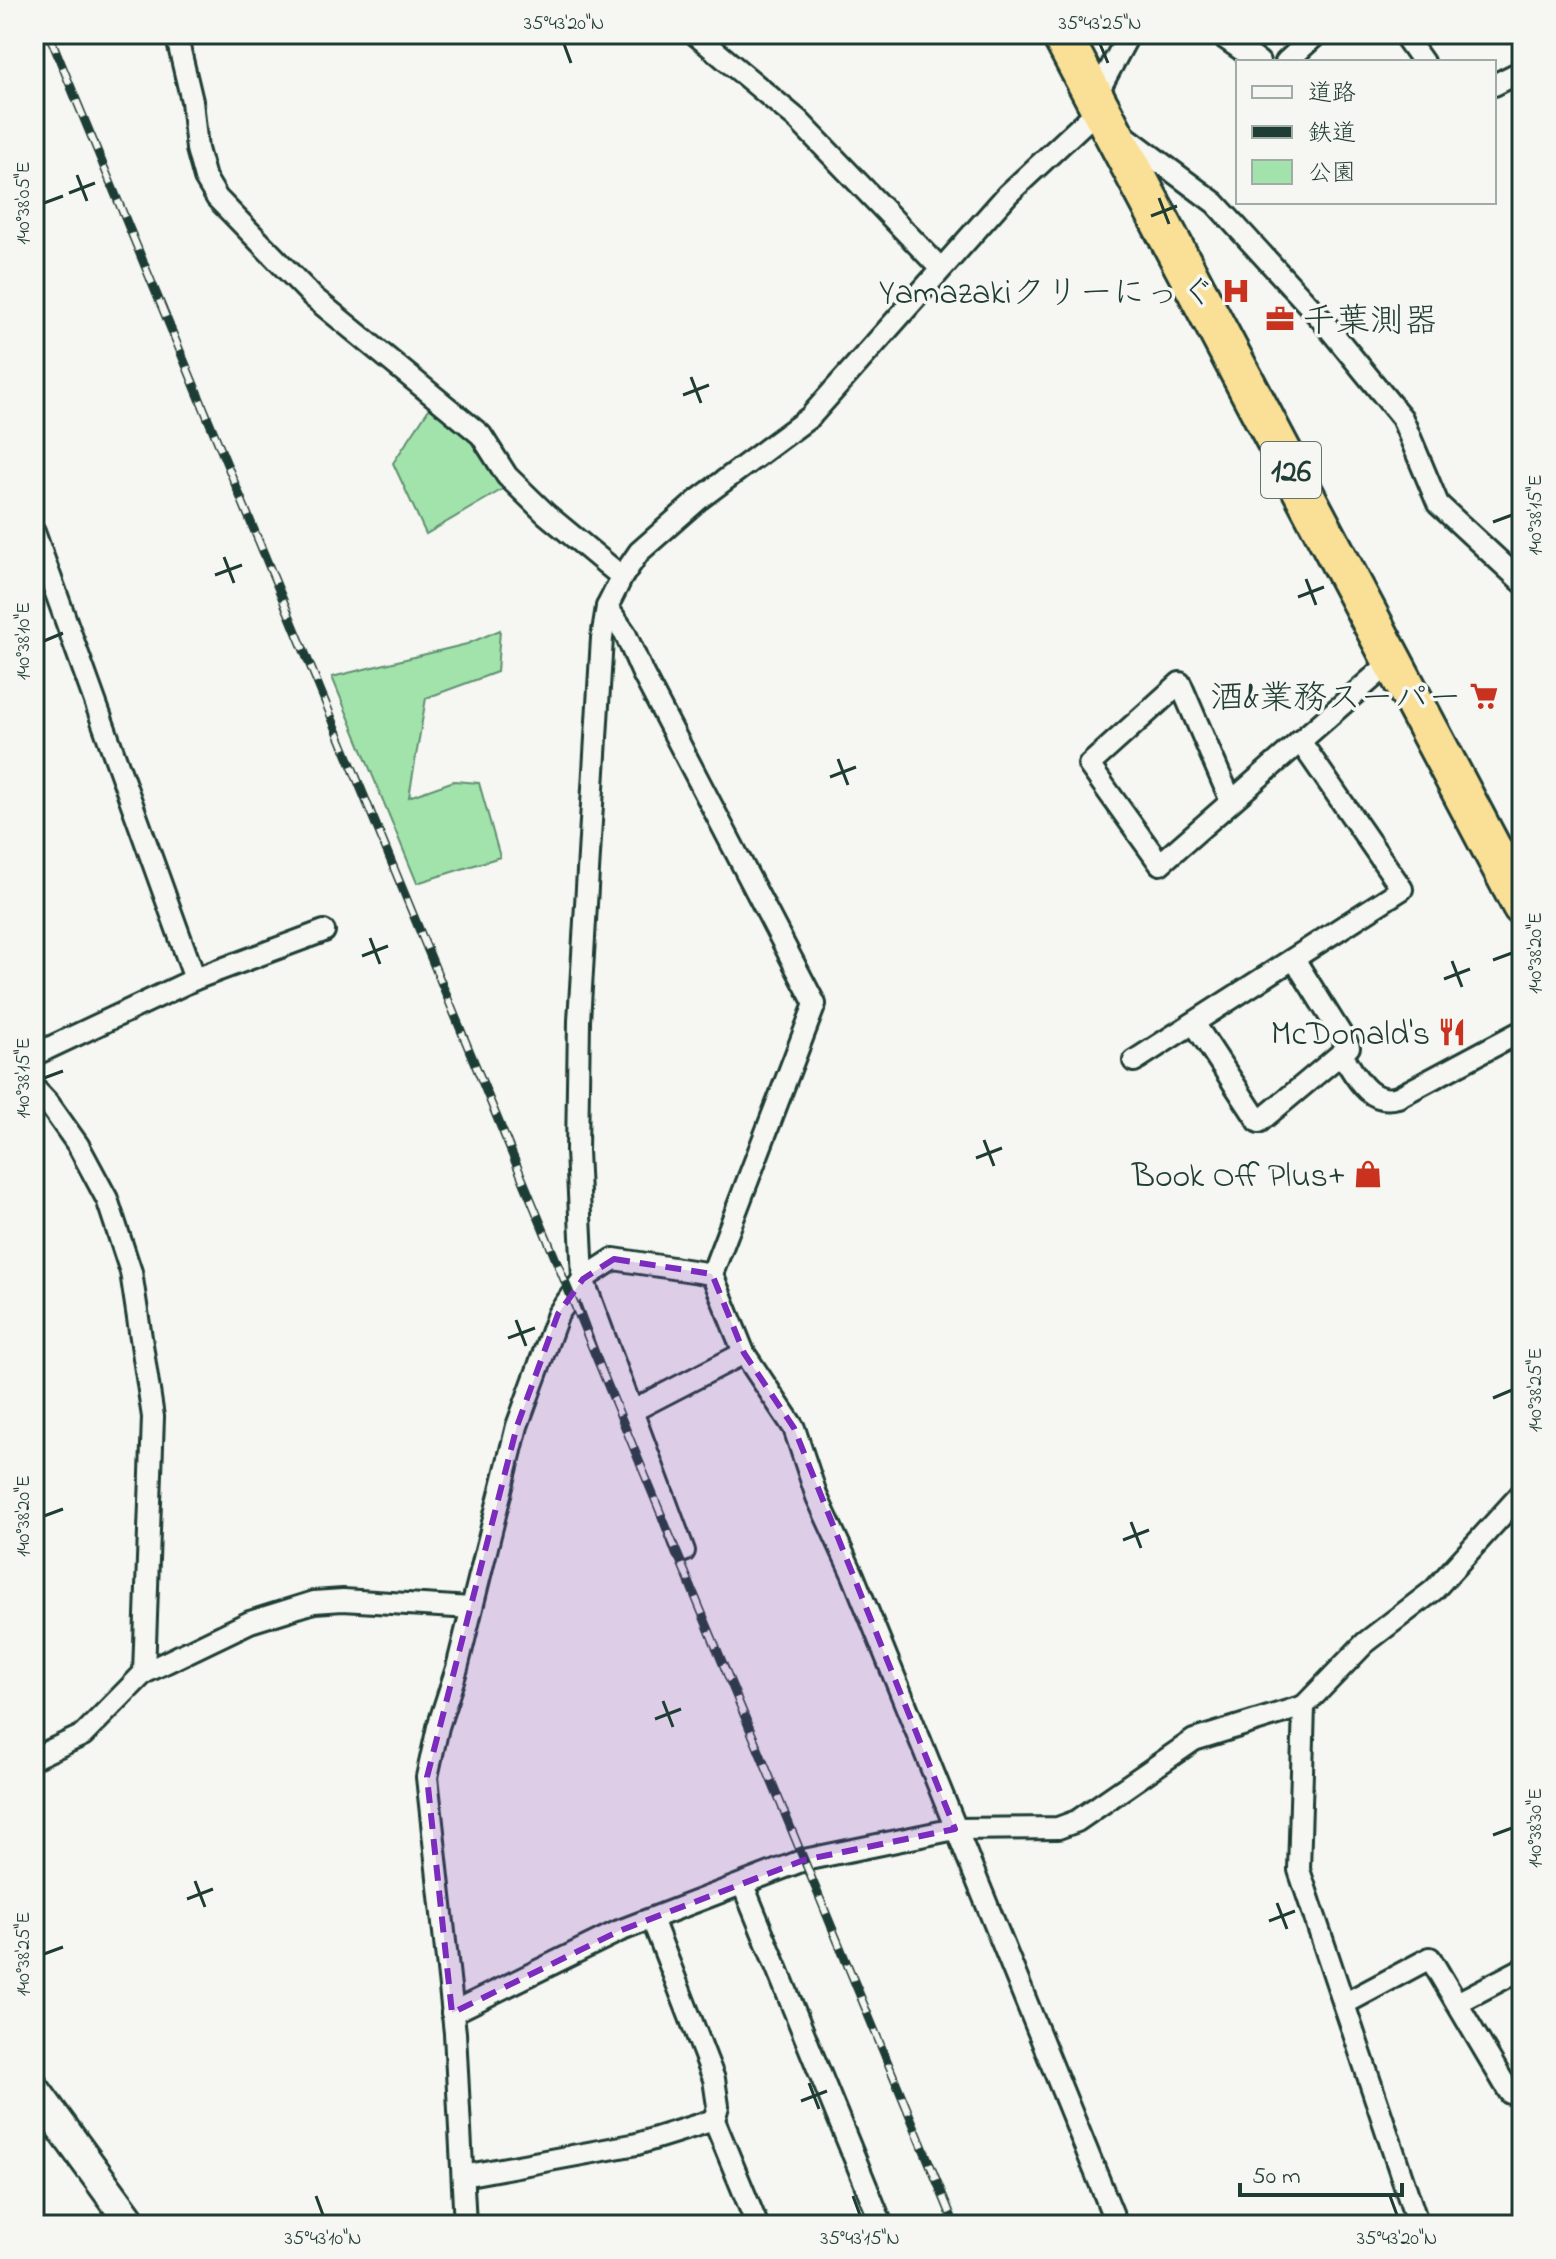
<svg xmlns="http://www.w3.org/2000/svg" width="1556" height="2259" viewBox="0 0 1556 2259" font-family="'Indie Flower','Klee One',sans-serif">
  <rect width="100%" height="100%" fill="#f6f6f2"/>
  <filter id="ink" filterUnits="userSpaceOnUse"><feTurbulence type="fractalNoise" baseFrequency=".0125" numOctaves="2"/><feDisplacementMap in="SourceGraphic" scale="16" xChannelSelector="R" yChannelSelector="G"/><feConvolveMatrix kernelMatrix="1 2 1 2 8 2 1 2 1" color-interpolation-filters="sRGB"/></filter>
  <g filter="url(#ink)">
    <g fill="#a2e3ac" stroke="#609070" stroke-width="2">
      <path d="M431 406 474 437 503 489 426 534 393 463Z"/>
      <path d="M500 630 497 672 426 698 409 797 454 781 479 783 500 857 417 883 332 677 467 644Z"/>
    </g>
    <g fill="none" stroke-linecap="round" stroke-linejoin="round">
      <defs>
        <g id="street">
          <path d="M176 34 192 101 197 149 205 178 217 198 313 297 481 435 507 476 546 514 622 577"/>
          <path d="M695 34 798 120 940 268"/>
          <path d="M1219 34 1259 62"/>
          <path d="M1403 34 1423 62"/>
          <path d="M1286 62 1317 34"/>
          <path d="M1494 85 1522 71"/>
          <path d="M1095 97 1129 34"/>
          <path d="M1121 133 1215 203 1322 320 1402 418 1438 504 1522 582"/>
          <path d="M34 532 195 979"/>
          <path d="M607 607 625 633 643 674 815 1004 712 1274 744 1353 794 1428 817 1497 853 1575 1117 2225"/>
          <path d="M1231 801 1180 683 1089 765 1160 864 1392 661"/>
          <path d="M1194 1023 1259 1122 1349 1047 1294 959"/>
          <path d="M1341 1053C1355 1074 1368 1106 1398 1097L1522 1031"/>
          <path d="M34 1055 195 979 324 931"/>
          <path d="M1134 1061 1402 889 1300 741"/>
          <path d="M34 1088 49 1104 78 1145 107 1199 131 1272 153 1417 144 1673"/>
          <path d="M632 1411 744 1353"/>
          <path d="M684 1551 583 1279 577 1151 579 1021 602 638 607 607 622 577 639 552 698 500 810 417 1008 194 1100 108"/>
          <path d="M1304 1706 1299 1870 1418 2225"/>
          <path d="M34 1758 83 1735 144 1673 250 1622 314 1602 343 1600 471 1608"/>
          <path d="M743 1885 882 2225"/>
          <path d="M652 1919 714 2079 718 2106 714 2120 756 2222"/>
          <path d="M1457 2003 1522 1969"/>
          <path d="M1344 2004 1430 1958 1510 2093 1522 2087"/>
          <path d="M452 2013 619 1931 804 1860 955 1829 1058 1828 1077 1821 1194 1740 1304 1706 1365 1643 1434 1590 1522 1493"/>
          <path d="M463 2176 637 2144 714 2120"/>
          <path d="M465 2225 455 2033 427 1777 438 1727 457 1668 517 1426 558 1314 583 1279 614 1259 712 1274"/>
        </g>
        <path id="secondary" d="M34 2089 133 2225"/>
        <path id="highway" d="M1061 34 1522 906"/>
      </defs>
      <use href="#street" stroke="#1f3d34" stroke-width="26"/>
      <use href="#secondary" stroke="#1f3d34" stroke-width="36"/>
      <use href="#highway" stroke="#1f3d34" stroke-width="44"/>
      <use href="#street" stroke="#f6f6f2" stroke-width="20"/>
      <use href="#secondary" stroke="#f6f6f2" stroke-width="30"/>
      <use href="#highway" stroke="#fadf96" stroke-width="38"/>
      <defs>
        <path id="rail" d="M49 34 955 2225"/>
      </defs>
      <use href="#rail" stroke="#1f3d34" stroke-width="9"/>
      <use href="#rail" stroke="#f6f6f2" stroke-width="6" stroke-dasharray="18" stroke-linecap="butt"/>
    </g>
  </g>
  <path fill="#7b2cbf" fill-opacity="0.2" stroke="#7b2cbf" stroke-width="6" stroke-dasharray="16 10" stroke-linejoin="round" d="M614 1259 712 1274 744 1353 794 1428 955 1829 804 1860 619 1931 452 2013 427 1777 517 1426 558 1314 583 1279Z"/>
  <path fill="none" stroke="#1f3d34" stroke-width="3" d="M564 44 571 63M1100 44 1108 63M77 175 87 201M69 193 95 183M1159 198 1169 224M44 203 63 196M1151 216 1177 206M691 377 701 403M683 395 709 385M1493 522 1512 515M224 557 234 583M215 575 242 565M1306 579 1316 605M1298 597 1324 587M44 641 63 633M838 759 848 785M830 777 856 767M370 938 380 964M362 956 388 946M1493 960 1512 953M1452 961 1462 987M1444 979 1470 969M44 1078 63 1071M984 1140 994 1166M976 1158 1002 1148M516 1320 526 1346M508 1338 535 1328M1493 1398 1512 1390M44 1516 63 1509M1131 1522 1141 1548M1123 1540 1149 1530M663 1701 673 1727M655 1719 681 1709M1493 1835 1512 1828M195 1881 205 1907M187 1899 213 1889M1277 1903 1287 1929M1269 1921 1295 1911M44 1954 63 1947M809 2083 819 2109M801 2101 827 2091M316 2196 323 2215M853 2196 860 2215M1390 2196 1397 2215"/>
  <defs>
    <symbol id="hospital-bare" viewBox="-9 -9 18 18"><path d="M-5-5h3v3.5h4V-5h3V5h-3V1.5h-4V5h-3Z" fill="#c8321e" stroke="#f6f6f2" stroke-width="2.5" paint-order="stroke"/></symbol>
    <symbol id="office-bare" viewBox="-9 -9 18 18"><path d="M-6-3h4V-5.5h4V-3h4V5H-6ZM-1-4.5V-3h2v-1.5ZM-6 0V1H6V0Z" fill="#c8321e" stroke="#f6f6f2" stroke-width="2.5" paint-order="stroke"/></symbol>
    <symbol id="supermarket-bare" viewBox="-9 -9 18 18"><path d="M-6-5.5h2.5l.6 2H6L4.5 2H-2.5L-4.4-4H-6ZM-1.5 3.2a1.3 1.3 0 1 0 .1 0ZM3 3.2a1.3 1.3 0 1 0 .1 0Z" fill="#c8321e" stroke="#f6f6f2" stroke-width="2.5" paint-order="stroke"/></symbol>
    <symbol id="restaurant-bare" viewBox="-9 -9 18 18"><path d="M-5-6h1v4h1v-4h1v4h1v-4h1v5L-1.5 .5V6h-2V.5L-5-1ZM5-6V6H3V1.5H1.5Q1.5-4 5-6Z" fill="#c8321e" stroke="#f6f6f2" stroke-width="2.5" paint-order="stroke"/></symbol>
    <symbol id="shop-bare" viewBox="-9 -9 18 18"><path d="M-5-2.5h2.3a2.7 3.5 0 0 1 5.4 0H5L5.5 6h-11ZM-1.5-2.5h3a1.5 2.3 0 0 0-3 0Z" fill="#c8321e" stroke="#f6f6f2" stroke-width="2.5" paint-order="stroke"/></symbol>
  </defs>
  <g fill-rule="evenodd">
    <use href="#hospital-bare" x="1216" y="271" width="40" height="40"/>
    <use href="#office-bare" x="1260" y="299" width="40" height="40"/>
    <use href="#supermarket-bare" x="1464" y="676" width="40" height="40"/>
    <use href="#restaurant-bare" x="1432" y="1012" width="40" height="40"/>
    <use href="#shop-bare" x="1348" y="1154" width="40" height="40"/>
  </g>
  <g text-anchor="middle" stroke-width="7" stroke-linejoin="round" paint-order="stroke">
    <rect fill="#f6f6f2" stroke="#60746d" stroke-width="2" x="1261" y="442" width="60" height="56" rx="6"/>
    <g font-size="32" font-weight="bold" fill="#1f3d34">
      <text x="1291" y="481">126</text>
    </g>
    <g font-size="34" fill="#1f3d34" stroke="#f6f6f2" text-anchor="end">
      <text x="1214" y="303">Yamazakiクリーにっぐ</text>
      <text x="1302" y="331" text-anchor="start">千葉測器</text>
      <text x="1462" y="708">酒&amp;業務スーパー</text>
      <text x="1430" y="1044">McDonald's</text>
      <text x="1346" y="1186">Book Off Plus+</text>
    </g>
  </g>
  <rect width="1556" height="2259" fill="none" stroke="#f6f6f2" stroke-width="88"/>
  <rect x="1236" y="60" width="260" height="144" fill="#f6f6f2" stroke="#a0aca6" stroke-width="2"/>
  <rect x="1252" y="86" width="40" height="12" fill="#f6f6f2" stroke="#a0aca6" stroke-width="2"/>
  <text x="1308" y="100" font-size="24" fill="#1f3d34">道路</text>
  <rect x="1252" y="126" width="40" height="12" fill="#1f3d34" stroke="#a0aca6" stroke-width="2"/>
  <text x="1308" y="140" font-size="24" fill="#1f3d34">鉄道</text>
  <rect x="1252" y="160" width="40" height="24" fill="#a2e3ac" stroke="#a0aca6" stroke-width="2"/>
  <text x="1308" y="180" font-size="24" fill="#1f3d34">公園</text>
  <path d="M1240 2183v12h162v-12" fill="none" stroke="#1f3d34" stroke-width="4"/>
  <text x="1252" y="2183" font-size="24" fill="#1f3d34" stroke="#f6f6f2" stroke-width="6" paint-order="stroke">50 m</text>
  <rect x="44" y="44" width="1468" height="2171" fill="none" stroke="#1f3d34" stroke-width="3"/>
  <g font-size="20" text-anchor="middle" fill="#1f3d34">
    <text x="564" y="29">35°43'20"N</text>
    <text x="1100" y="29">35°43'25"N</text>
    <text transform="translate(22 203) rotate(-90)" y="7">140°38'05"E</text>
    <text transform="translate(1534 515) rotate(-90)" y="7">140°38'15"E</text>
    <text transform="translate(22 641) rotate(-90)" y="7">140°38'10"E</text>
    <text transform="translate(1534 953) rotate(-90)" y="7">140°38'20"E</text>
    <text transform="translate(22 1078) rotate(-90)" y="7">140°38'15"E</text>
    <text transform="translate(1534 1390) rotate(-90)" y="7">140°38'25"E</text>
    <text transform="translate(22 1516) rotate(-90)" y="7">140°38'20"E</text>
    <text transform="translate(1534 1828) rotate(-90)" y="7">140°38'30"E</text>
    <text transform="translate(22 1954) rotate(-90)" y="7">140°38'25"E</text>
    <text x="323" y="2244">35°43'10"N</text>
    <text x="860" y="2244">35°43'15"N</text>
    <text x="1397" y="2244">35°43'20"N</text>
  </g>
</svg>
